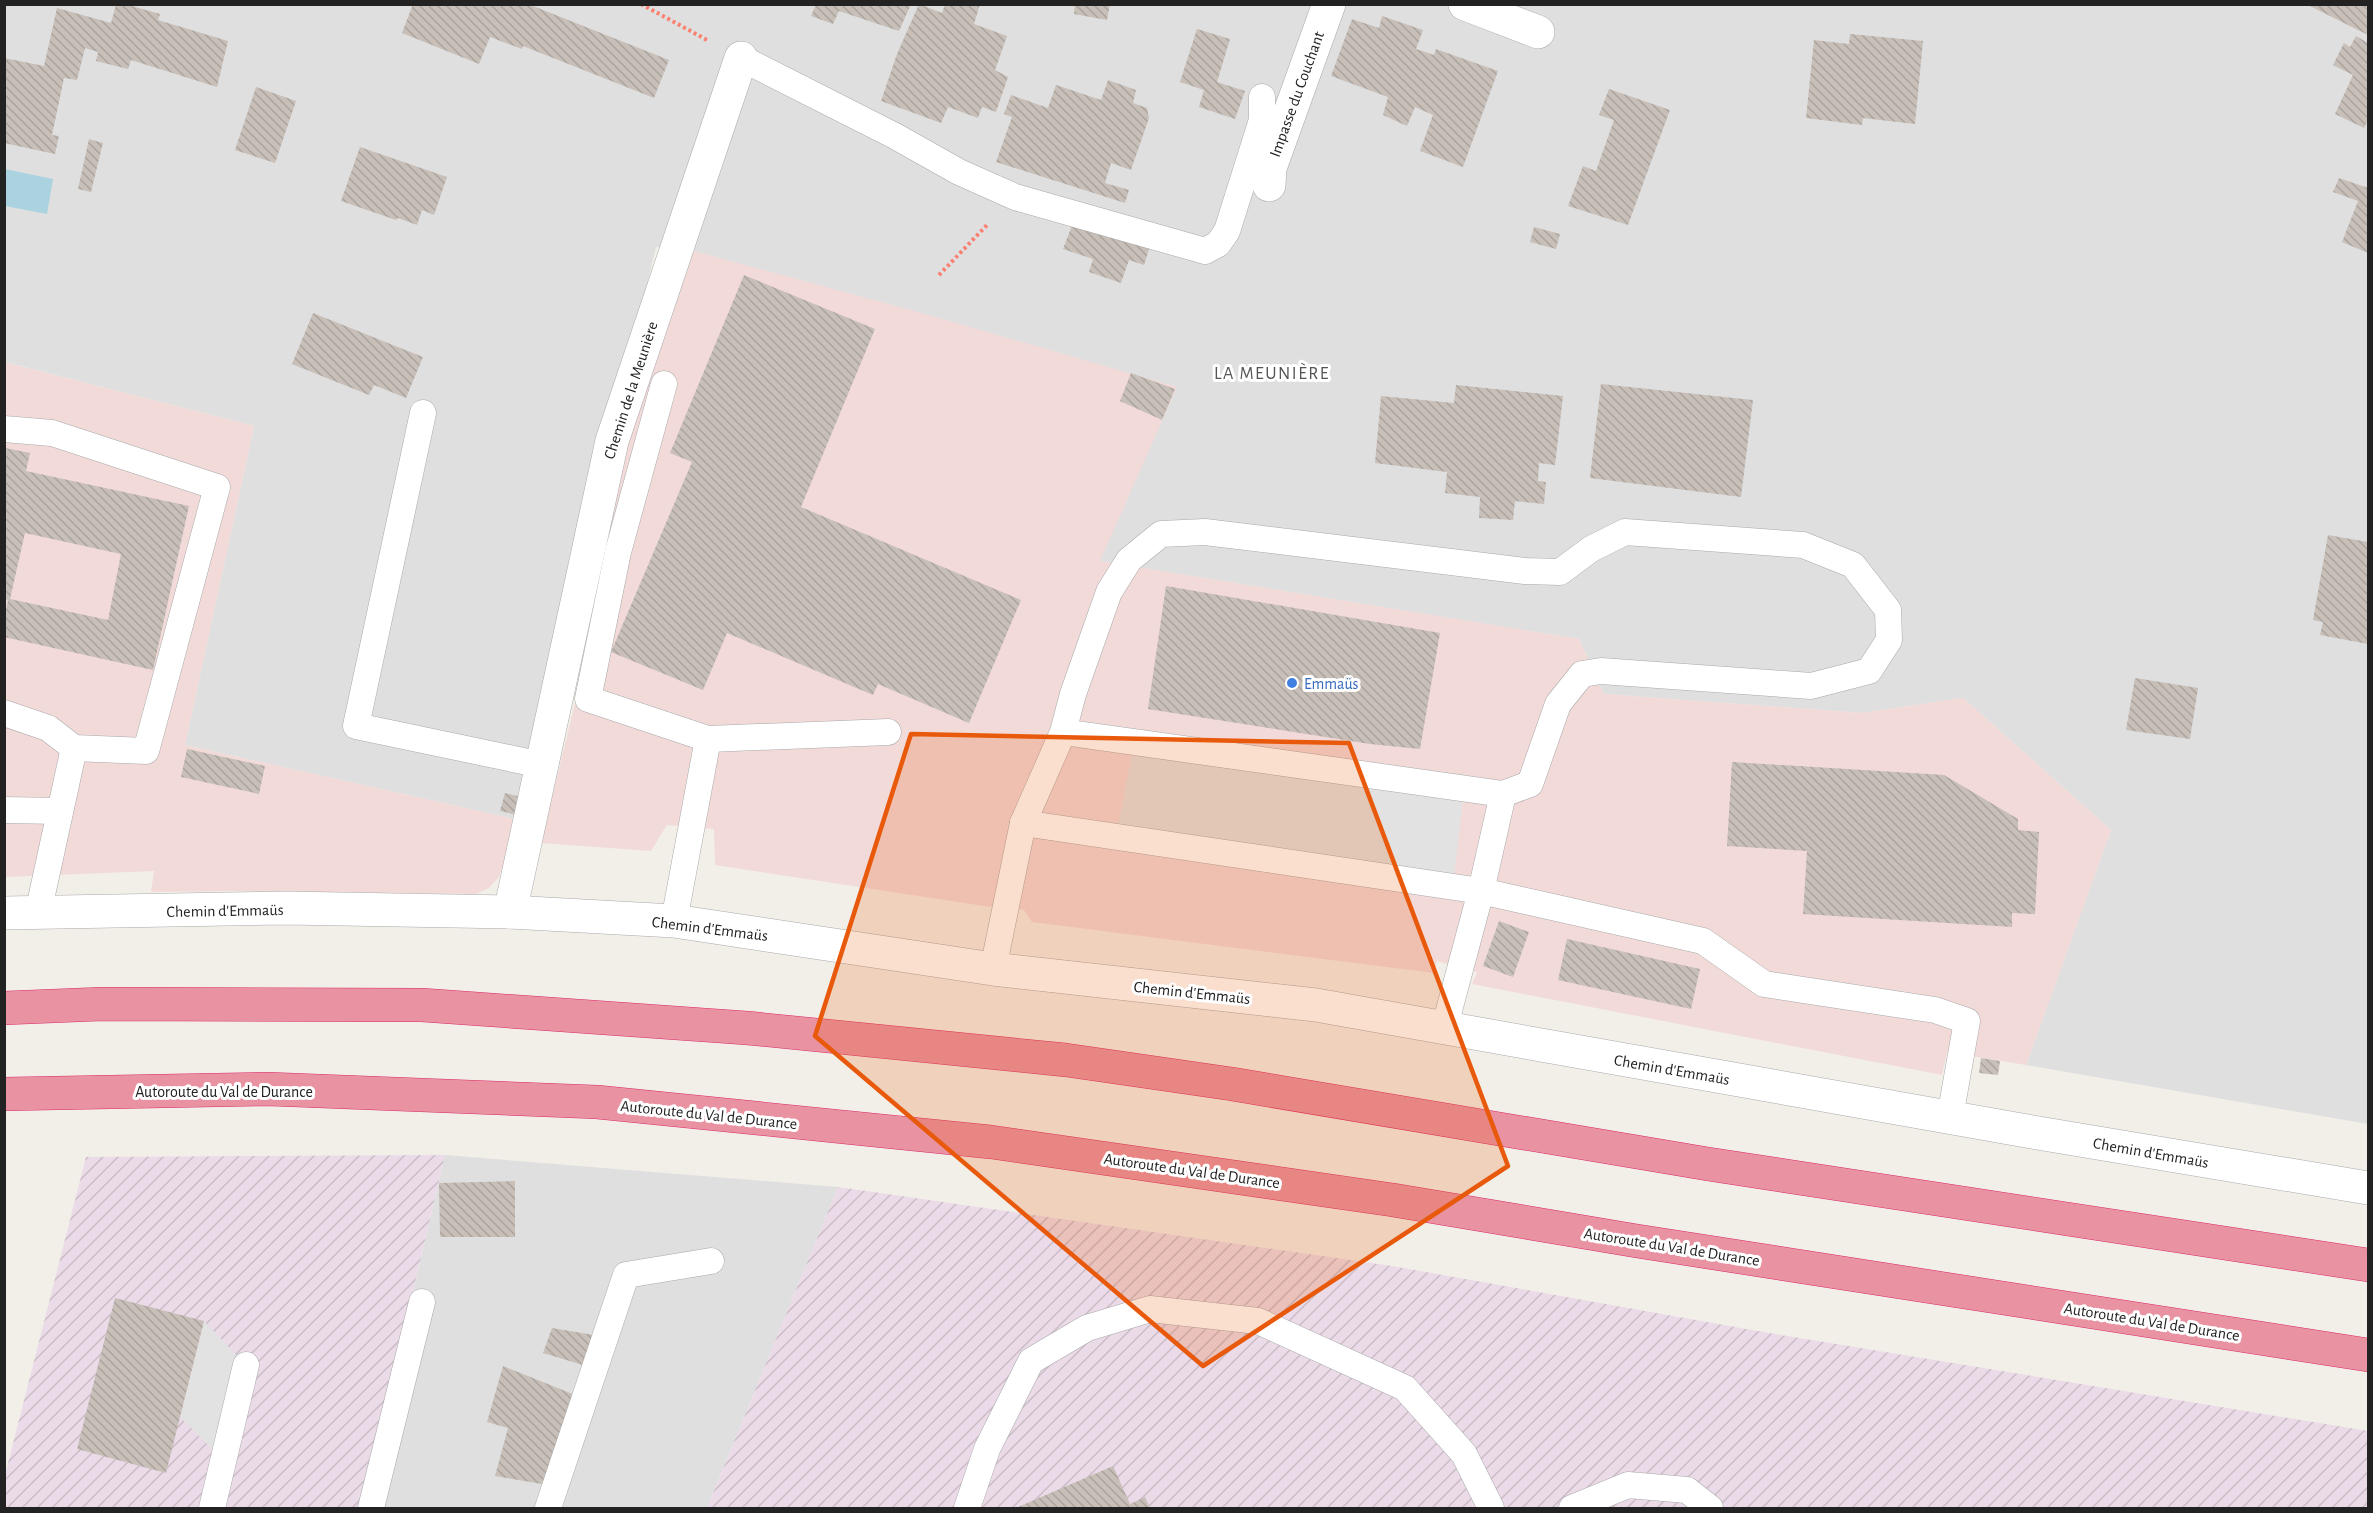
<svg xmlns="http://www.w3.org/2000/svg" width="2373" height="1513" viewBox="0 0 2373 1513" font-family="'Alegreya Sans',sans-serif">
  <defs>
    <pattern id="industrial-furrows" width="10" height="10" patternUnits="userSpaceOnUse" patternTransform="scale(1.5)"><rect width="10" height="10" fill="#ebdbe8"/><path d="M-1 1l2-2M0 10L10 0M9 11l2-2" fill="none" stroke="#c9bcc7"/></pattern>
    <pattern id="building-back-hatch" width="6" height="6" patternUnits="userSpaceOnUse" patternTransform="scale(1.5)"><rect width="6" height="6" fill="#c7bfb8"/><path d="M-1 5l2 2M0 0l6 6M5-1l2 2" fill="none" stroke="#aba49e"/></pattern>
  </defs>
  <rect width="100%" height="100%" fill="#f2efe9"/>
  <g fill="#e0dfdf">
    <path d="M4 5H2368V1124L2026 1065 2111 830 1963 698 1862 713 1604 694 1579 639 1099 561 1176 387 690 250 656 247 519 820 185 745 254 426 5 362Z"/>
    <path d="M445 1155 838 1187 707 1508H362Z"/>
  </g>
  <g fill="#f2dad9">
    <path d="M690 250 925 314 1177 387 1100 561 1579 639 1604 694 1862 713 1963 698 2111 830 2026 1065 1947 1052 1942 1075 1472 984 1477 972 1437 961 1434 973 1032 922 1024 910 991 907 715 865 714 829 667 825 651 851 541 843 601 596 608 510 659 329Z"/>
    <path d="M4 362 254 426 185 745 519 820 499 877 489 888 476 894 244 891 151 892 154 871 5 877Z"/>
  </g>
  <g fill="url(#industrial-furrows)">
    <path d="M445 1155 362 1508H5V1475L86 1157Z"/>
    <path d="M838 1187 1392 1266 1769 1333 2368 1431V1508H707Z"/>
  </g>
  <g fill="#e2e2e2">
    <path d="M1134 743 1464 790 1453 886 1116 836Z"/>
    <path d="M204 1321 246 1365 224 1461 180 1417Z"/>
  </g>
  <path fill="#aad3df" d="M5 169 53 179 47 214 5 206Z"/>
  <g fill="url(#building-back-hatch)" fill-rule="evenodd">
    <path d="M413 4H528L669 60 654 98 523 46 522 49 490 37 479 64 402 33Z"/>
    <path d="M816 4H911L899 31 839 11 833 24 811 16Z"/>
    <path d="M919 4 942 13 945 4H980L974 24 1007 36 995 70 1008 77 996 112 982 107 978 118 948 107 941 123 881 101 897 54Z"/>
    <path d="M1075 4H1110L1107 20 1074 14Z"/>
    <path d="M2306 4H2368V35Z"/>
    <path d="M116 5H128L160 14 158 20 228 41 217 87 131 60 128 69 96 61 98 52 85 48 77 80 64 78 52 135 59 136 55 154 4 143V58L44 66 57 8 111 23Z"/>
    <path d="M1382 16 1423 30 1416 49 1434 55 1436 49 1498 71 1463 167 1420 151 1433 115 1415 107 1407 126 1383 115 1388 97 1331 76 1352 19 1379 28Z"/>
    <path d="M1197 29 1230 39 1217 82 1245 91 1235 119 1199 107 1204 90 1180 82Z"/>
    <path d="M1850 34 1923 41 1915 124 1863 118 1862 125 1806 118 1814 40 1849 44Z"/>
    <path d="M2356 36 2368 43V120L2364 128 2335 114 2353 75 2333 65 2344 43 2350 47Z"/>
    <path d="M1108 80 1136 90 1133 103 1147 108 1149 118 1131 170 1111 163 1105 183 1129 190 1125 203 996 162 1012 117 1004 114 1011 95 1048 108 1056 85 1101 100Z"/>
    <path d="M256 87 296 101 275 163 235 150Z"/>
    <path d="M1609 89 1670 110 1628 225 1568 206 1583 166 1596 171 1614 120 1599 115Z"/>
    <path d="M89 139 103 143 91 192 78 189Z"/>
    <path d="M360 147 447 177 434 215 422 210 417 225 398 218 396 220 341 201Z"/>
    <path d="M2339 178 2368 188V253L2342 242 2358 201 2333 192Z"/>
    <path d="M1074 220 1150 246 1144 265 1129 260 1121 283 1089 272 1093 259 1063 249Z"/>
    <path d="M1534 227 1560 234 1556 249 1530 242Z"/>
    <path d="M744 275 875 329 801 507 1021 600 969 723 878 684 873 695 727 633 703 690 611 652 692 462 670 453Z"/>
    <path d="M313 313 423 357 406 398 374 385 369 395 292 364Z"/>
    <path d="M1131 373 1175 389 1162 420 1120 401Z"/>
    <path d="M1601 384 1753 400 1741 497 1590 478Z"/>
    <path d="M1456 385 1563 396 1555 465 1539 463 1538 481 1546 482 1544 504 1515 501 1513 520 1479 518 1480 497 1445 493 1447 472 1375 463 1381 396 1454 403Z"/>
    <path d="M5 448 30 453 26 471 189 506 153 670 4 637V618L8 600 5 599ZM25 533 121 554 108 620 10 599Z"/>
    <path d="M2328 535 2368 542V644L2320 635 2323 622 2313 620Z"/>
    <path d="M1166 586 1440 633 1420 749 1370 744 1148 709Z"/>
    <path d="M2135 678 2198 688 2190 739 2126 730Z"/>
    <path d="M187 749 265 766 259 794 181 777Z"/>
    <path d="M1732 762 1944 775 2018 819V830L2039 832 2035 914 2012 913V927L1803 914 1807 851 1727 846Z"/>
    <path d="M505 793 522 797 517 815 500 811Z"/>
    <path d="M1499 921 1529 932 1513 977 1483 966Z"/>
    <path d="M1567 939 1700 969 1691 1009 1558 980Z"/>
    <path d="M1981 1058 2000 1061 1998 1075 1979 1073Z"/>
    <path d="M515 1181V1237H440L439 1183Z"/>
    <path d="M115 1298 204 1321 166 1473 77 1449Z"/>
    <path d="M552 1328 594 1335 583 1365 543 1353Z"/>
    <path d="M503 1366 575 1395 542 1484 495 1476 508 1428 487 1422Z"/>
    <path d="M1113 1466 1130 1504 1145 1497 1150 1508H1018V1507Z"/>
  </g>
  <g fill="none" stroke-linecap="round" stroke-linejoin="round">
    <defs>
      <g id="service">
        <path d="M741 58 895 136 959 172 1015 197 1205 251 1218 244 1227 231 1262 120V97"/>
        <path d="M664 384 618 552 588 699 708 739 888 732"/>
        <path d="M423 413 356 726 542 765"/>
        <path d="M4 429 52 433 217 487 146 751 74 748 48 728 4 713"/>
        <path d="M4 810 60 811"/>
        <path d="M1023 823 1481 891 1703 941 1764 984 1935 1010 1967 1021 1950 1117"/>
        <path d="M38 913 74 748"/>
        <path d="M674 921 708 739"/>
        <path d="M993 969 1023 823 1063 732 1073 694 1109 592 1129 560 1161 534 1205 532 1525 571 1560 572 1591 549 1625 532 1803 545 1853 565 1888 610 1889 640 1869 671 1811 686 1601 671 1582 674 1558 704 1530 784 1503 794 1063 732"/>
        <path d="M1444 1029 1481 891 1503 794"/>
        <path d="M212 1508 246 1365"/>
        <path d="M371 1508 422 1302"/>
        <path d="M548 1508 626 1275 711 1261"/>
        <path d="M967 1508 987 1449 1031 1361 1087 1328 1150 1309 1258 1321 1405 1388 1464 1454 1491 1508"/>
        <path d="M1572 1508 1628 1485 1687 1490 1710 1508"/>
      </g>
      <g id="minor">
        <path d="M1465 4 1538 32"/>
        <path d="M1269 185 1270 168 1329 4"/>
        <path d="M510 912 612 441 741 58"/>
      </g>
      <path id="tertiary" d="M4 913 286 908 510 912 674 921 993 969 1316 1005 2032 1132 2368 1188"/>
      <g id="motorway">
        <path d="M4 1008 102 1004 422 1005 747 1028 1066 1060 1232 1084 1708 1164 2368 1265"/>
        <path d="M4 1094 268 1089 597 1102 991 1142 1393 1200 1637 1241 2368 1355"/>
      </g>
    </defs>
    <use href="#service" stroke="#a9a9a9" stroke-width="27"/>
    <use href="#minor" stroke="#a9a9a9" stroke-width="34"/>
    <use href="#tertiary" stroke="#a9a9a9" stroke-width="34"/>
    <use href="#motorway" stroke="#dc2a67" stroke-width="34"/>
    <g stroke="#fa8072" stroke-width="4" stroke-dasharray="3 3" stroke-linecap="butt">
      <path d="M641 4 707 40"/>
      <path d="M939 275 988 224"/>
    </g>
    <use href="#service" stroke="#fff" stroke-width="26"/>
    <use href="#minor" stroke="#fff" stroke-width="33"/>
    <use href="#tertiary" stroke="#fff" stroke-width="33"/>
    <use href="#motorway" stroke="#e892a2" stroke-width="33"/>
  </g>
  <path fill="#e8590c" fill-opacity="0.2" stroke="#e8590c" stroke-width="4.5" stroke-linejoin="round" d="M911 734 1349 743 1508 1166 1203 1366 815 1036Z"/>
  <circle fill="#3f7fe0" stroke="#fff" stroke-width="2" cx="1292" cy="683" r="6"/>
  <g text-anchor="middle" stroke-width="6" stroke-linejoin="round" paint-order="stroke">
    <g font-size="16" fill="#222" stroke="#fff">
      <text transform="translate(1296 94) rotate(-70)" y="6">Impasse du Couchant</text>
      <text transform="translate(630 390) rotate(-72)" y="6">Chemin de la Meunière</text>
      <text transform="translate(225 910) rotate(-1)" y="6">Chemin d'Emmaüs</text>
      <text transform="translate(710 928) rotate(7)" y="6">Chemin d'Emmaüs</text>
      <text transform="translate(1192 992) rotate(6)" y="6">Chemin d'Emmaüs</text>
      <text transform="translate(1672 1069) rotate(10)" y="6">Chemin d'Emmaüs</text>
      <text x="224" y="1097">Autoroute du Val de Durance</text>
      <text transform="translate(709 1114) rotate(6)" y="6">Autoroute du Val de Durance</text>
      <text transform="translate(2151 1152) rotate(10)" y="6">Chemin d'Emmaüs</text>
      <text transform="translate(1192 1170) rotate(8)" y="6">Autoroute du Val de Durance</text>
      <text transform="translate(1672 1246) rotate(9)" y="6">Autoroute du Val de Durance</text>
      <text transform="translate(2152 1321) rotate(9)" y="6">Autoroute du Val de Durance</text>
    </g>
    <g font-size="16" fill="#366cbe" stroke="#fff" text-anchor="start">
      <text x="1304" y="689">Emmaüs</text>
    </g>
    <g font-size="18" letter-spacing="1.5" fill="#555" stroke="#fff">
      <text x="1272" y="379">LA MEUNIÈRE</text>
    </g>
  </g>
  <rect width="2373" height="1513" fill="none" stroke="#222222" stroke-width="12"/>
</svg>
